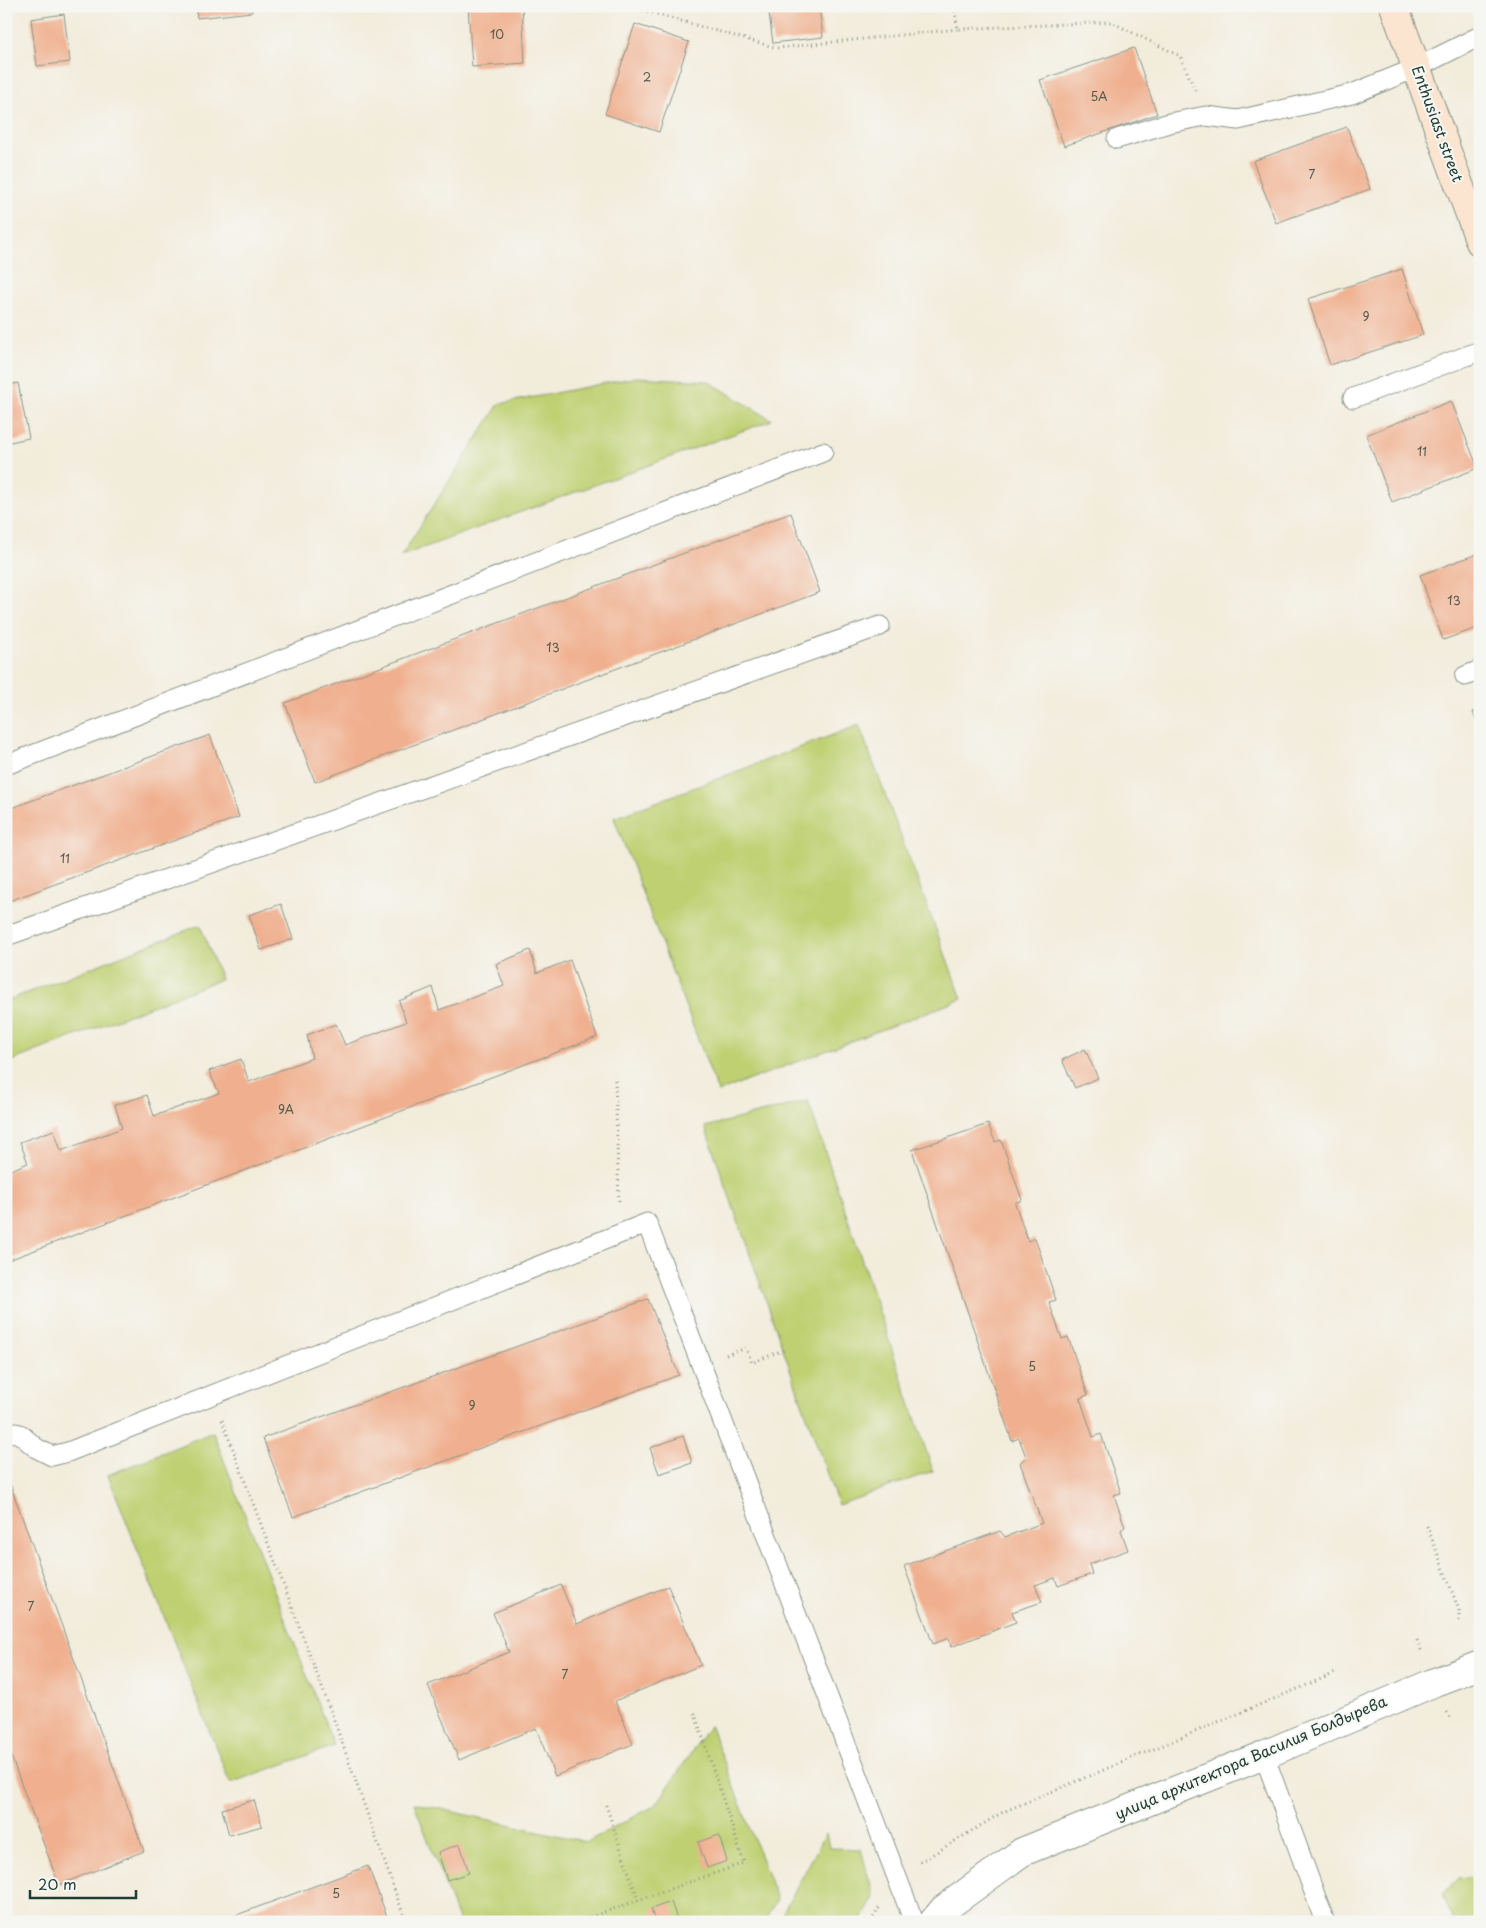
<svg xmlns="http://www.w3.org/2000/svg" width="1486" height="1928" viewBox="0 0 1486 1928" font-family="'Playpen Sans',sans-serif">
  <rect width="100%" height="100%" fill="#f6f6f2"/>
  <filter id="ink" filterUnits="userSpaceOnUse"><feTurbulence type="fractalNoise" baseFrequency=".02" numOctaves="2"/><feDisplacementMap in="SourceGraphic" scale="10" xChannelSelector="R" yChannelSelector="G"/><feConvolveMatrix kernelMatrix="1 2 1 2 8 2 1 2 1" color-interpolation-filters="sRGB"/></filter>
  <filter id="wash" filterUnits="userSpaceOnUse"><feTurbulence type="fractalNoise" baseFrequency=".0096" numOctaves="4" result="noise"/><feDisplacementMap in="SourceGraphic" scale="20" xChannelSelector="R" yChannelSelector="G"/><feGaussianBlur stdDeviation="1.12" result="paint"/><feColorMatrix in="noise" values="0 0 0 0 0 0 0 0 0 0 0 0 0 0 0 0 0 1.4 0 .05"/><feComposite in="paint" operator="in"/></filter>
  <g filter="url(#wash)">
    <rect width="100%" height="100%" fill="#f2ecdb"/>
    <g fill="#bfd072" stroke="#6f8653">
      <path d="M637 377 708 381 772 420 401 556 499 404Z"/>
      <path d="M859 725 962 999 718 1092 614 818Z"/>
      <path d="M200 925 221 979 6 1063V1001Z"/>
      <path d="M808 1101 933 1471 838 1505 705 1127Z"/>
      <path d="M213 1432 334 1746 230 1783 108 1475Z"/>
      <path d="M710 1725 777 1899 764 1922H459L414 1803 587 1842 656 1805Z"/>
      <path d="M826 1833 829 1848 861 1849 874 1897 861 1922H778Z"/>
      <path d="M1480 1875V1922H1453L1443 1894 1459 1878Z"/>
    </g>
    <g id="blocks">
      <g fill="#f0b08f">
        <path d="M196 6H251L252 12 197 18Z"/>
        <path d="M468 6H522L525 63 472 67Z"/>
        <path d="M768 6H819L823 37 773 43Z"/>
        <path d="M64 14 70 62 37 66 31 19Z"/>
        <path d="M635 24 689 42 659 132 605 114Z"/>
        <path d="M1134 48 1157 114 1064 146 1040 80Z"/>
        <path d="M1347 127 1370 189 1276 223 1253 161Z"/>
        <path d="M1402 269 1423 335 1330 365 1308 299Z"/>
        <path d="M18 383 29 438 6 443V386Z"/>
        <path d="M1451 401 1478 468 1392 502 1366 435Z"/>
        <path d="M791 513 820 592 315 782 285 703Z"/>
        <path d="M1480 553V627L1443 640 1420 575Z"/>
        <path d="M1480 710V730H1479L1473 712Z"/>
        <path d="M210 735 239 817 6 902V810Z"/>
        <path d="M281 904 293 939 261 950 249 915Z"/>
        <path d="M530 950 537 973 570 960 597 1037 6 1261V1172L28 1163 20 1142 54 1130 61 1151 122 1128 115 1105 147 1095 154 1116 219 1093 209 1071 241 1059 249 1082 312 1058 307 1035 336 1024 345 1045 406 1022 399 1001 433 987 439 1010 504 986 496 964Z"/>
        <path d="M1085 1049 1098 1078 1075 1088 1062 1060Z"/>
        <path d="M988 1124 995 1142 1001 1140 1022 1200 1015 1203 1028 1241 1035 1238 1056 1300 1049 1302 1062 1339 1068 1337 1088 1395 1080 1398 1093 1437 1101 1434 1121 1493 1114 1495 1125 1527 1121 1530 1128 1550 1089 1564 1092 1574 1058 1586 1055 1578 1035 1585 1042 1602 1012 1612 1016 1622 951 1647 949 1638 933 1644 904 1566 1000 1531 1005 1537 1042 1523 1020 1463 1026 1457 1019 1438 1012 1441 912 1150Z"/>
        <path d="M648 1299 679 1375 293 1517 263 1438Z"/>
        <path d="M683 1436 692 1463 659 1474 650 1448Z"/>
        <path d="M6 1473 144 1851 59 1885 6 1743Z"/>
        <path d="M561 1585 577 1624 668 1586 701 1665 615 1701 633 1744 555 1776 536 1728 459 1760 428 1685 509 1652 493 1613Z"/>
        <path d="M254 1800 262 1826 229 1835 222 1809Z"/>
        <path d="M719 1835 727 1861 707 1868 698 1842Z"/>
        <path d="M460 1844 469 1873 447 1880 438 1852Z"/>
        <path d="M368 1866 389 1922H218Z"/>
        <path d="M671 1902 678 1922H655L651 1909Z"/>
      </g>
    </g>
  </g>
  <g filter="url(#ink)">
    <use href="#blocks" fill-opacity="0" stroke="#889488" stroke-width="1"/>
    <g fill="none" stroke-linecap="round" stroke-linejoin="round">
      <defs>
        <g id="service">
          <path d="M1117 139 1169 123 1206 116 1238 120 1352 94 1416 68 1480 36"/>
          <path d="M1353 398 1480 351"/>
          <path d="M1465 676 1480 670"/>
          <path d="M6 765 823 452"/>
          <path d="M6 936 880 626"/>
          <path d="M6 1431 20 1434 36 1448 52 1456 68 1452 647 1223 914 1922"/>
          <path d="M1264 1755 1325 1922"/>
        </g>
        <path id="minor" d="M933 1922 944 1909 1022 1852 1264 1755 1435 1682 1480 1665"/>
        <path id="secondary" d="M1394 6 1480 242"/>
      </defs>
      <use href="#service" stroke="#889488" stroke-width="21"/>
      <use href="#minor" stroke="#889488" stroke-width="30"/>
      <use href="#secondary" stroke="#889488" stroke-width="30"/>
      <g stroke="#889488" stroke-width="3" stroke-dasharray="1 4" stroke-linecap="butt">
        <path d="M628 6 777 48 958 29"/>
        <path d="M954 6 958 29 1111 22 1180 56 1195 90"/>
        <path d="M615 1080 619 1204"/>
        <path d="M726 1355 746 1348 752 1363 783 1350"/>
        <path d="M222 1420 330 1709 406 1922"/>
        <path d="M1427 1526 1459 1610V1624"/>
        <path d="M1417 1640 1422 1653"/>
        <path d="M1447 1712 1451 1720"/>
        <path d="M606 1805 638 1900"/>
        <path d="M920 1862 1003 1812 1338 1672"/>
        <path d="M576 1922 744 1863 694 1711"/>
        <path d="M871 1922 879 1908"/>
      </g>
      <use href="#service" stroke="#fff" stroke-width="19"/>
      <use href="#minor" stroke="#fff" stroke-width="28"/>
      <use href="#secondary" stroke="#fce5d0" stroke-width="28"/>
    </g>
  </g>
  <g text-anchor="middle" stroke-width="4" stroke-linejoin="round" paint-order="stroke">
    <g font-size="12" fill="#535a4b">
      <text x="497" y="39">10</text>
      <text x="647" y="82">2</text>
      <text x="1099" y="101">5А</text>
      <text x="1312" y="179">7</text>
      <text x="1366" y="321">9</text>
      <text x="1422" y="456">11</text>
      <text x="1454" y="605">13</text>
      <text x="553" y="652">13</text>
      <text x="65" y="863">11</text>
      <text x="286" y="1114">9А</text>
      <text x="1032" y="1371">5</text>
      <text x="472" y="1410">9</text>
      <text x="31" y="1611">7</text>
      <text x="565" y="1679">7</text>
      <text x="336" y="1898">5</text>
    </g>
    <g font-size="15" fill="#1f3d34" stroke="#f6f6f2">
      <text transform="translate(1437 124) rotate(70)" y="5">Enthusiast street</text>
      <text transform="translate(1251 1758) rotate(-23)" y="5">улица архитектора Василия Болдырева</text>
    </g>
  </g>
  <rect width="1486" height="1928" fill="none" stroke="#f6f6f2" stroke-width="25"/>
  <path d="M30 1890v8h106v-8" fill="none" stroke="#1f3d34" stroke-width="2.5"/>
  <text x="38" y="1890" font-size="15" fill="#1f3d34" stroke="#f6f6f2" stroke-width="4" paint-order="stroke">20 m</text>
</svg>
